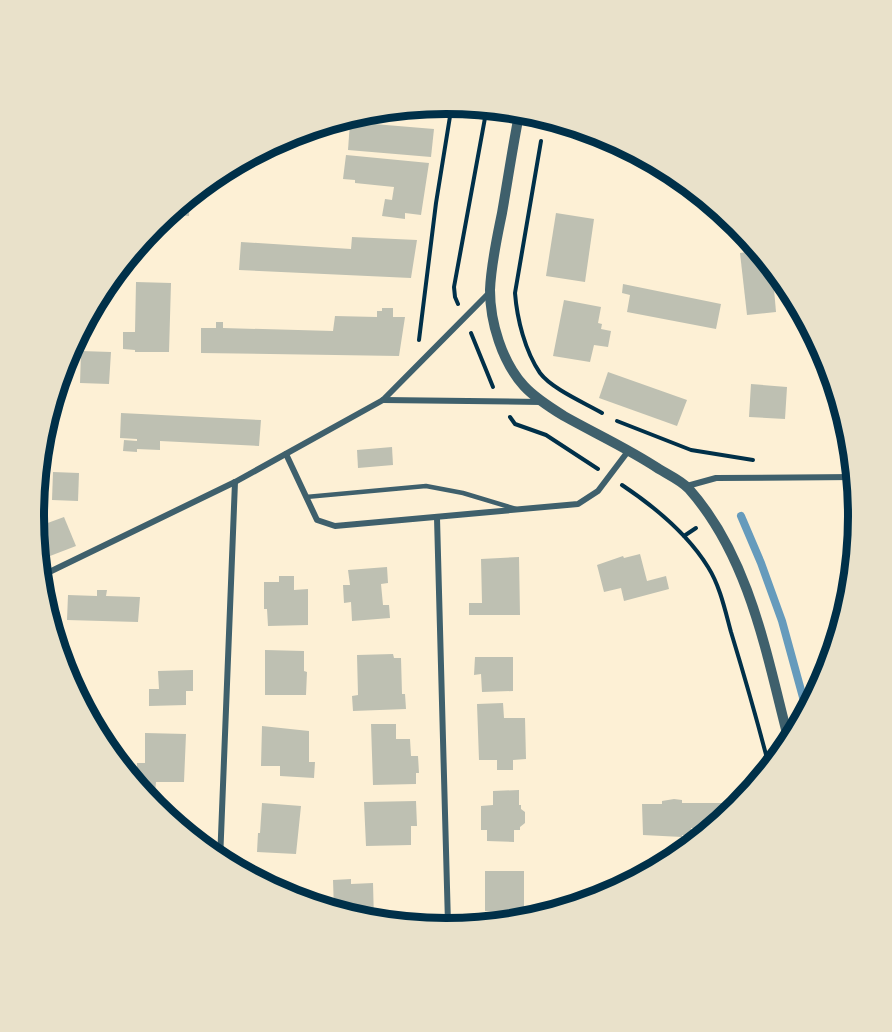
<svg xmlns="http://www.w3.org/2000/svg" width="892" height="1032" viewBox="0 0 892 1032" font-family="'Fira Sans Condensed',sans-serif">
  <rect width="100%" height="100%" fill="#fdf0d5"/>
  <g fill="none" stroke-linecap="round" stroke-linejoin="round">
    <path stroke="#669bbc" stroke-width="8" d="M741 516 761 563 782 621 807 712"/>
  </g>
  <g fill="#bec0b2">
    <path d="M350 122 434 129 431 157 348 150Z"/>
    <path d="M319 125V132L301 131V130Z"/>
    <path d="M346 155 429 163 421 215 405 213V219L382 216 385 199 392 200 394 187 355 183V180L343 179Z"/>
    <path d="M190 194 189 216 166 214Z"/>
    <path d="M556 213 594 219 585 282 546 276Z"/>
    <path d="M352 237 417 240 411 278 239 270 241 242 351 249Z"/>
    <path d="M760 250 772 266 776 312 747 315 740 253Z"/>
    <path d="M136 282 171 283 169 352H135V350L123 349V332H135Z"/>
    <path d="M623 284 721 304 716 329 627 312 630 295 622 293Z"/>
    <path d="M564 300 601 307 598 323 602 324 601 329 611 331 608 347 594 345 590 362 553 356Z"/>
    <path d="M382 308H393V317H405L399 356 201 353V328H216V322H223V328L333 331 335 316 377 317V311H382Z"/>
    <path d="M81 351 111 352 109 384 80 383Z"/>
    <path d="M608 372 687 400 677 426 599 398Z"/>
    <path d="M751 384 787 387 785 419 749 417Z"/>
    <path d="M121 413 261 420 259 446 160 441V450L137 449V452L123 451 124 440 137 441V439L120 438Z"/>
    <path d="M392 447 393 465 358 468 357 450Z"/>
    <path d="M53 472 79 473 78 501 52 500Z"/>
    <path d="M64 517 76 546 37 561 34 528Z"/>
    <path d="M857 535 854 571 850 572 844 537Z"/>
    <path d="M640 554 647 581 666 576 669 589 624 601 621 588 604 592 597 565 623 556 624 558Z"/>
    <path d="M519 557 520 615H469V603H482L481 559Z"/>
    <path d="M387 567 388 583 381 584 383 605H389L390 618 352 621 351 602 344 603 343 585H350L348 570Z"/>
    <path d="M279 576H294V590L308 589V625L268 626 267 609H264V582H279Z"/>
    <path d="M97 590H107L106 596 140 597 138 622 67 620 68 595 97 596Z"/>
    <path d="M265 650 304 651V671L307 672 306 695H265Z"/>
    <path d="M393 654 394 658H401L402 694H405L406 709 353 711 352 696 358 695 357 655Z"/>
    <path d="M475 657H513V691L482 692 481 674 474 675Z"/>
    <path d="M193 670V691H186V705L149 706V689H159L158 671Z"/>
    <path d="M503 703 504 718H525L526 759 513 760V770H497V760H479L477 704Z"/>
    <path d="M371 724H396V739H410L411 756H418L419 773H416V784L373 785Z"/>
    <path d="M262 726 309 731V762H315L314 778 280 776V766H261Z"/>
    <path d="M145 733 186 734 184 782H156L155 793H141L137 787V763H145Z"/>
    <path d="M519 790V805H521V809L525 812V823L520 827V830H514V842L487 841V830H481V806L493 805V791Z"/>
    <path d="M674 799 682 800V803H723L722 821 714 828H691V835H682V837L643 835 642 804H662V801Z"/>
    <path d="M416 801 417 826H411V845L366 846 364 802Z"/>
    <path d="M262 803 301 806 296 854 257 852 258 833H260Z"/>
    <rect x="485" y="871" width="39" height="40"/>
    <path d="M351 879V884L373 883 374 921H365L334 911 333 880Z"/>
    <path d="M281 894H304V902L288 897Z"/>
  </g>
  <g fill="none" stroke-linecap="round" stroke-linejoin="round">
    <g stroke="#003049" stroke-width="4">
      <path d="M541 141 515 293C517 319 525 351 540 373 552 389 585 403 602 413"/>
      <path d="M458 304 455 297 454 287 487 107"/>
      <path d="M471 333 493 387"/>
      <path d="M419 340 436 203 452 104"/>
      <path d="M510 417 515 424 546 435 598 469"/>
      <path d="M617 421 691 450 753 460"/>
      <path d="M622 485C655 507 687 533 708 567 720 586 725 610 731 632 745 678 758 723 770 770"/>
      <path d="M684 536 696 528"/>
    </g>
    <g stroke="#3f606c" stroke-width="4.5">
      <path d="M519 122 610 138"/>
      <path d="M306 497 426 486 463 493 516 509"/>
    </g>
    <g stroke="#3f606c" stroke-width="6">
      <path d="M383 400 541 402"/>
      <path d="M286 454 317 520 335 526 578 504 598 491 629 450"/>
      <path d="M687 486 716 478 855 477"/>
      <path d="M437 518 448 924"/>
      <path d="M39 577 235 482 383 400 490 292"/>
      <path d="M220 861 235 482"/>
    </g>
    <path stroke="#3f606c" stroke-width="10" d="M520 110C513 144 508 179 502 213 497 238 491 264 490 290 490 322 502 362 524 386 535 398 551 408 564 416 596 434 629 449 659 469 669 475 682 481 689 489 751 559 767 658 790 745"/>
  </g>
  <path d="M0 0H892V1032H0ZM44 516a402 402 0 1 1 804 0a402 402 0 1 1-804 0Z" fill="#e9e1ca" fill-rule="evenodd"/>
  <path fill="none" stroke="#003049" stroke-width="8" d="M44 516a402 402 0 1 1 804 0a402 402 0 1 1-804 0Z"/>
</svg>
